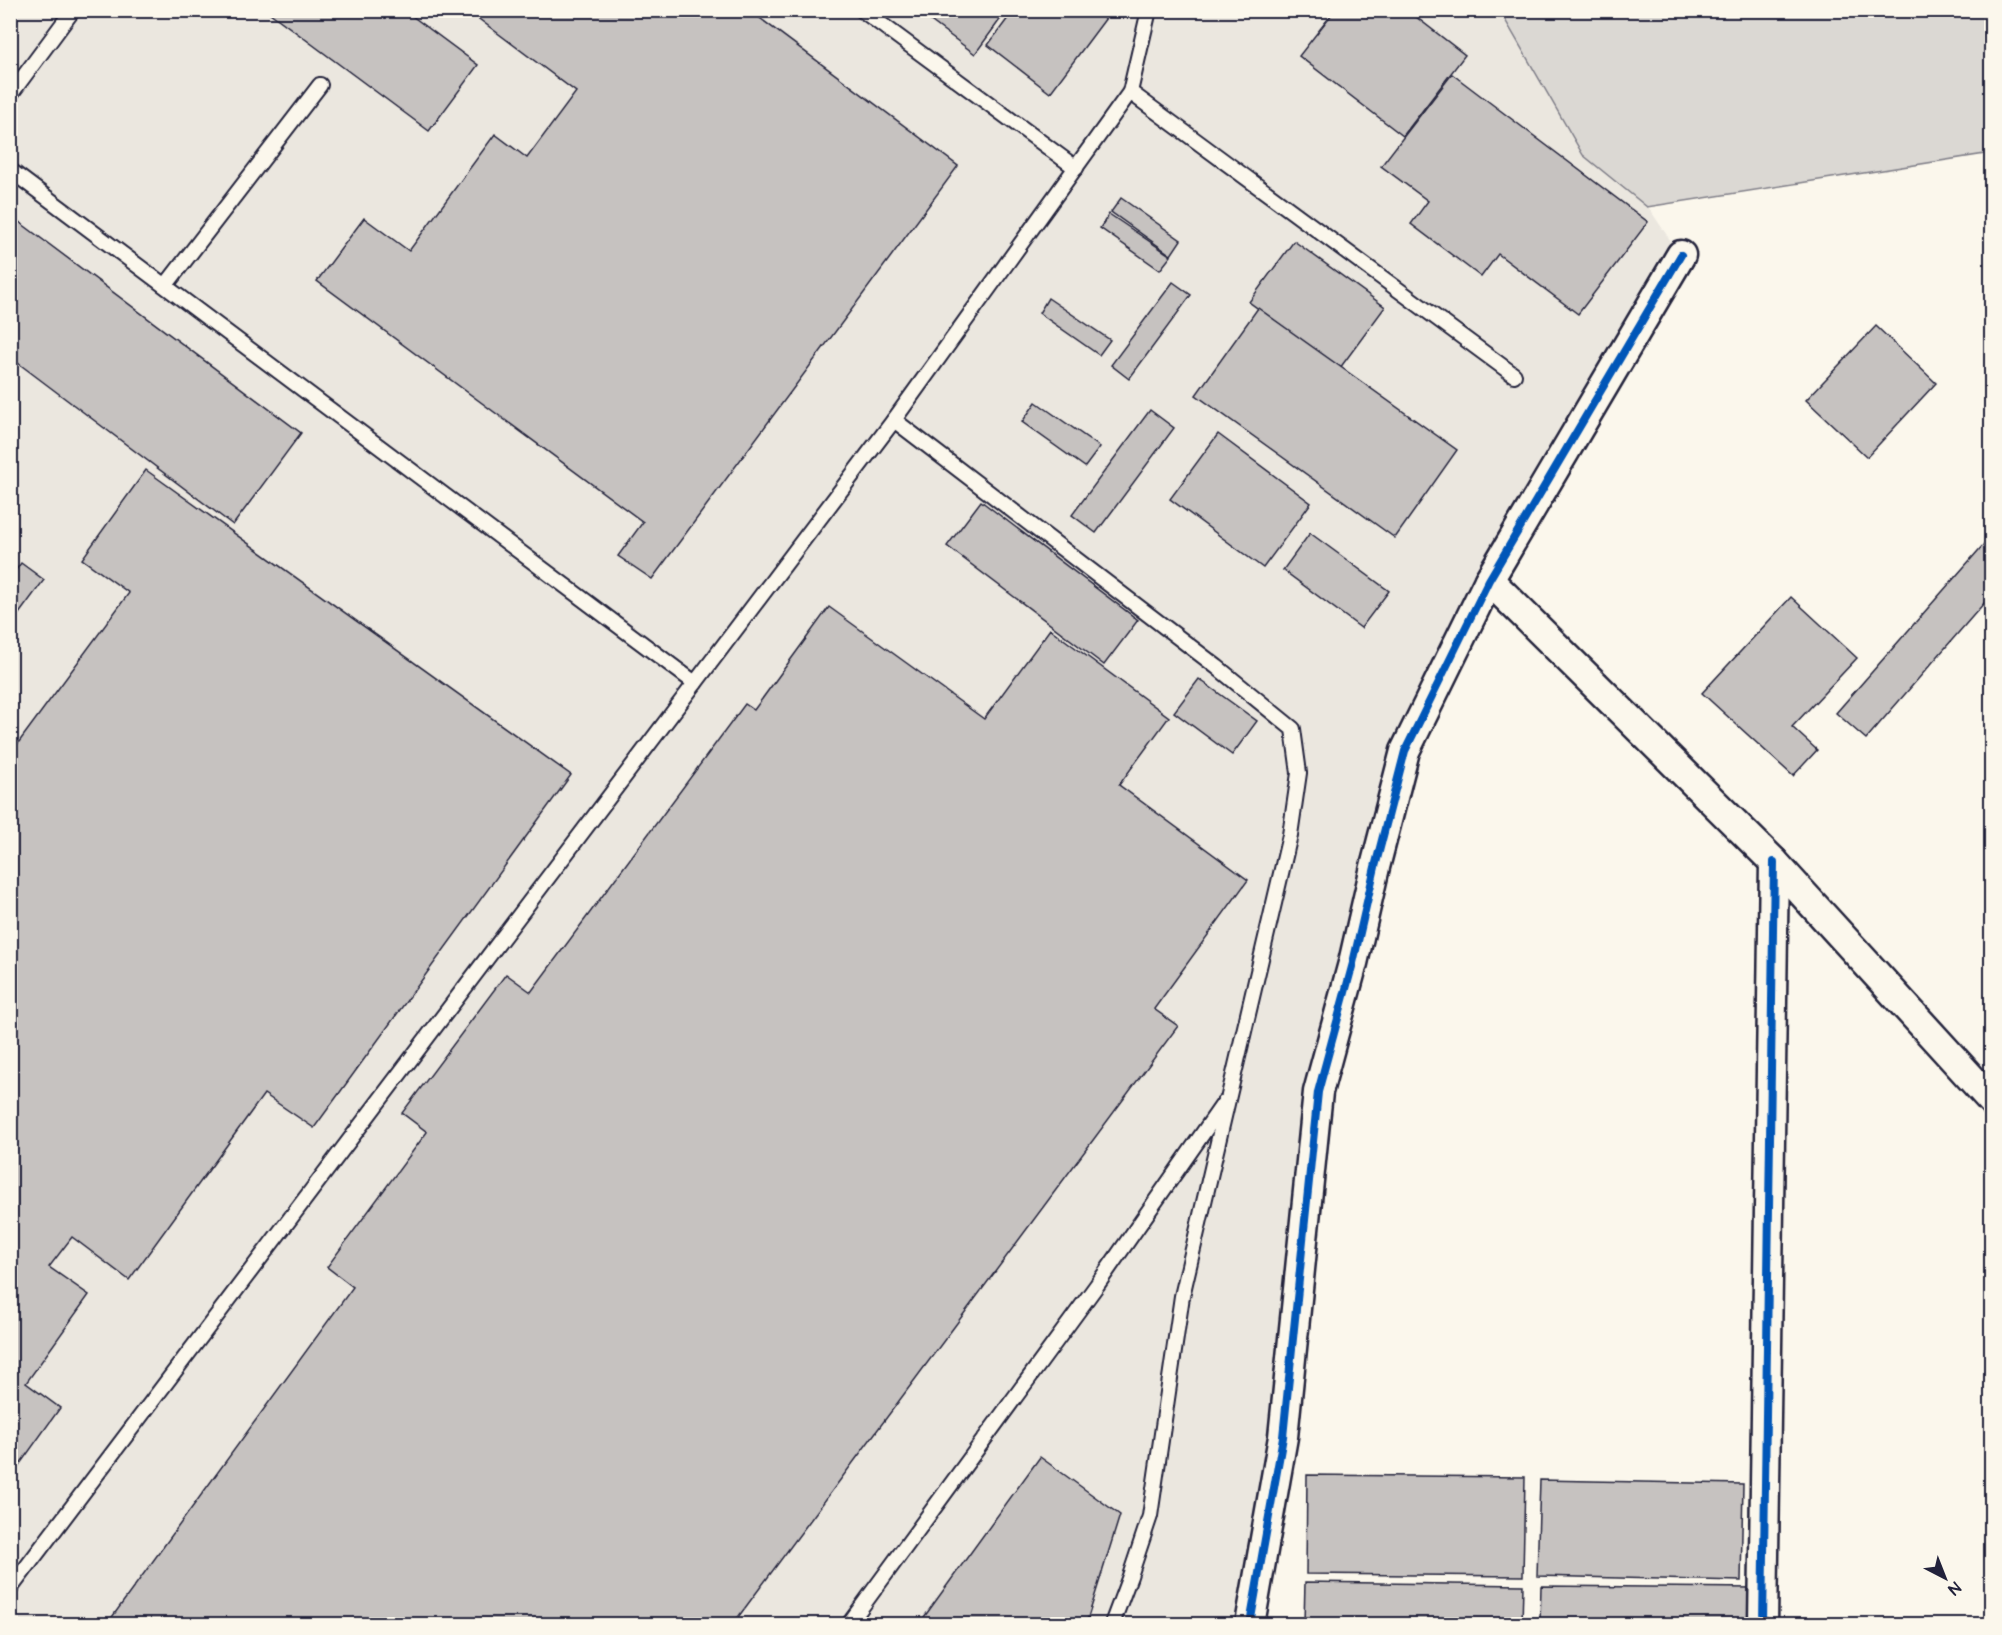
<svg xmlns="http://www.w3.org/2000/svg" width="2002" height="1635" viewBox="0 0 2002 1635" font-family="'Architects Daughter',sans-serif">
  <rect width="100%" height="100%" fill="#fbf7ec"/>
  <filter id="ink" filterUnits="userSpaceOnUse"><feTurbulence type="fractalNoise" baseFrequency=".0167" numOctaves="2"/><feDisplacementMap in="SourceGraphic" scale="12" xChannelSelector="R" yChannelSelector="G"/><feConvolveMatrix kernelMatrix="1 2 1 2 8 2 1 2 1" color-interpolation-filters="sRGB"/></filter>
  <g filter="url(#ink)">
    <path fill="#ebe7df" d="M11 11H1529L1536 37 1674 246 1392 758 1362 848 1309 1094 1273 1431 1241 1600 1235 1624H11Z"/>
    <path fill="#dbd8d3" stroke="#7e7d87" stroke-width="1.5" d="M1500 11H1991V153L1647 207 1583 155Z"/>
    <g fill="#c6c2c0" stroke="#22223b" stroke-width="1.5">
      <path d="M266 10H404L478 65 429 131Z"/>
      <path d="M467 10H749L958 166 652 579 618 556 643 522 317 281 364 218 409 251 495 134 527 158 576 92Z"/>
      <path d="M916 10H1007L975 54Z"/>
      <path d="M1014 10H1112L1050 93 988 45Z"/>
      <path d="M1335 10H1407L1465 55 1403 136 1299 56Z"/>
      <path d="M1452 74 1648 222 1578 314 1498 254 1481 277 1411 224 1428 201 1381 166Z"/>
      <path d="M1121 198 1181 240 1171 255 1111 212Z"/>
      <path d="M1109 214 1171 256 1160 270 1100 228Z"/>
      <path d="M10 215 301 433 233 525 10 357Z"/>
      <path d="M1294 241 1385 307 1340 368 1249 302Z"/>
      <path d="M1173 282 1191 295 1129 379 1111 365Z"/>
      <path d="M1048 298 1110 340 1099 355 1039 313Z"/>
      <path d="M1258 308 1457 450 1395 538 1196 395Z"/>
      <path d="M1876 326 1936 383 1867 457 1806 400Z"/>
      <path d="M1036 402 1100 447 1085 467 1022 422Z"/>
      <path d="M1150 410 1174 428 1096 533 1072 515Z"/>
      <path d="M1218 434 1311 503 1263 568 1170 499Z"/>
      <path d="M146 470 571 775 314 1128 264 1094 129 1280 72 1237 49 1267 89 1295 26 1383 60 1408 10 1478V754L129 593 82 559Z"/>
      <path d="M981 501 1138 620 1104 665 947 546Z"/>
      <path d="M1310 533 1389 591 1361 628 1283 570Z"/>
      <path d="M1992 535V594L1866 739 1836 713Z"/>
      <path d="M21 563 44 580 10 626V578Z"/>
      <path d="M1791 597 1857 658 1792 727 1817 750 1793 776 1702 693Z"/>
      <path d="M829 607 984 719 1050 629 1169 717 1119 785 1248 880 1154 1009 1178 1026 733 1624H107L353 1287 327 1267 427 1132 402 1113 506 974 531 992 745 704 754 710Z"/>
      <path d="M1199 679 1257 721 1232 755 1174 712Z"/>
      <path d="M1040 1457 1120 1515 1086 1624H919Z"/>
      <path d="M1307 1475 1525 1477 1523 1576 1306 1574Z"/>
      <path d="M1540 1480 1743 1484 1741 1581 1537 1576Z"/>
      <path d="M1305 1582 1523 1585 1522 1624H1304Z"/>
      <path d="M1541 1586 1756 1588V1624H1540Z"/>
    </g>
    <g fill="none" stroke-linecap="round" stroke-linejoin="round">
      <defs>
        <g id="service">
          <path d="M862 10 1076 168"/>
          <path d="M1130 92 1514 375"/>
          <path d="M10 95 73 10"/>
          <path d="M10 170 695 683"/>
          <path d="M166 285 320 85"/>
          <path d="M894 420 1217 667 1293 729 1299 773 1290 835 1182 1296 1150 1516 1130 1576 1112 1624"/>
          <path d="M10 1589 894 420 1130 92 1149 10"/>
          <path d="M849 1624 1097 1285 1224 1103"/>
        </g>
        <g id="minor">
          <path d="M1489 580 1774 862 1992 1101"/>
          <path d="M1250 1624 1283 1437 1318 1092 1353 963 1375 867 1405 751 1489 580 1681 255"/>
          <path d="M1763 1624 1774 862"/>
        </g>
      </defs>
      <use href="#service" stroke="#22223b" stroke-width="18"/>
      <use href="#minor" stroke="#22223b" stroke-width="33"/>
      <use href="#service" stroke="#fbf7ec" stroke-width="14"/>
      <use href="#minor" stroke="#fbf7ec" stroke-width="28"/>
      <defs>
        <g id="cycleway">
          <path d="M1250 1624 1283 1437 1318 1092 1353 963 1375 867 1405 751 1489 580 1681 255"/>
          <path d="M1763 1624 1774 862"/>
        </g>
      </defs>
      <use href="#cycleway" stroke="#fbf7ec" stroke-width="11"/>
      <use href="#cycleway" stroke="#0057b8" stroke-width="8"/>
    </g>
  </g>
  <rect width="2002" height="1635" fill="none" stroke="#fbf7ec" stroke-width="36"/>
  <rect x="18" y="18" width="1966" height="1599" fill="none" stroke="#22223b" stroke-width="2" filter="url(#ink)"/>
  <g transform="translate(1945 1578) rotate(138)" stroke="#fbf7ec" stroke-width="4.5" paint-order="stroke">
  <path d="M0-4.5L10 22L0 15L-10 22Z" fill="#22223b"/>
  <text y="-9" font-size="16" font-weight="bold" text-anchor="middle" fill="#22223b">N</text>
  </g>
</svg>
